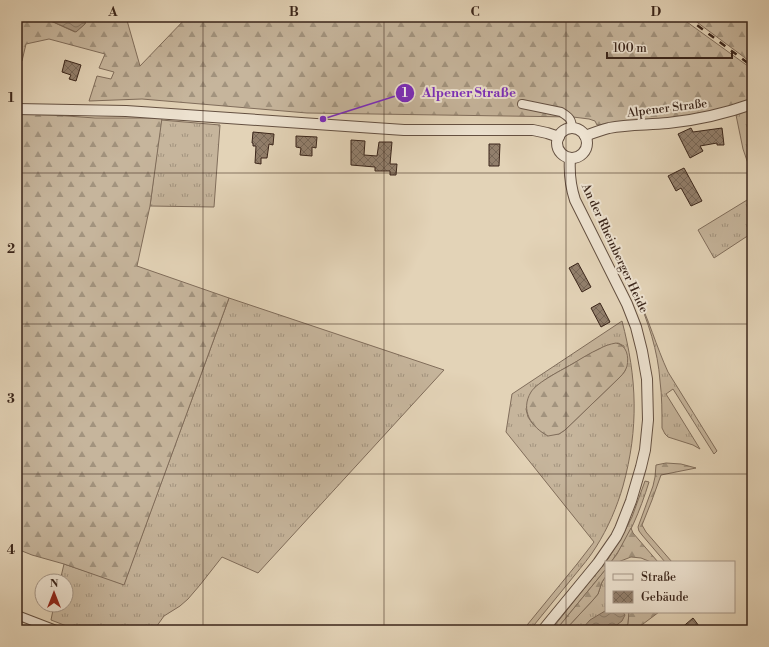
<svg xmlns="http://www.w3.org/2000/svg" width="769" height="647" viewBox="0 0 769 647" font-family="'Libre Bodoni',serif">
  <defs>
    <pattern id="grass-tufts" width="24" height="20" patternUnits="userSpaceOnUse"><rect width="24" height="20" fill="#c6b59c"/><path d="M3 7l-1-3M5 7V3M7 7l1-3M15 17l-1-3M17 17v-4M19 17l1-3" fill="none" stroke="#a2937e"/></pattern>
    <pattern id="forest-firs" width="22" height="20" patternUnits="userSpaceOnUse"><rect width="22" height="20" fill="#c6b59c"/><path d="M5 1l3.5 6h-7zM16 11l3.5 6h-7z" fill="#a2937e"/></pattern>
    <pattern id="water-waves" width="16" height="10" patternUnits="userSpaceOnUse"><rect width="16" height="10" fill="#aa9882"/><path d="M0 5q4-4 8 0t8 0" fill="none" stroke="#8b7c6a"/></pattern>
    <pattern id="building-cross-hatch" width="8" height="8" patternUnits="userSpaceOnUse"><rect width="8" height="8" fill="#927f6c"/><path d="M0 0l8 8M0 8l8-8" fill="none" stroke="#786858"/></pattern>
  </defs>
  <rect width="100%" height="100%" fill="#e3d3b7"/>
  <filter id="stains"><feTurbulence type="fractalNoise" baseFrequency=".005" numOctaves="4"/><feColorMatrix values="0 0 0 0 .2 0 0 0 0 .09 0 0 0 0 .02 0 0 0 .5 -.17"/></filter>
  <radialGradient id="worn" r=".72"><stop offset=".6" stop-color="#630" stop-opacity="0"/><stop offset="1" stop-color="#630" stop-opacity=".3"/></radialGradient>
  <g fill="url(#grass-tufts)" stroke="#806d5b" fill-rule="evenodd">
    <path d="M752 109V175L743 149 736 115Z"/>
    <path d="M161 120 220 125 214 207 150 206Z"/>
    <path d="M752 197V238L749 235 714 258 698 230Z"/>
    <path d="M636 294C649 319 656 346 668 372L717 451 714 454 673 389 666 394 700 449 693 445 668 437 665 434 662 428C662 412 662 396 660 381 658 351 648 321 636 294Z"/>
    <path d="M229 298 444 370 258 573 222 557 200 585 188 599 180 606 164 616 154 630H77L51 620 54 605H66V581H60L64 564 124 584Z"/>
    <path d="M622 321C637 378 639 428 623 486 617 507 608 528 596 547 590 557 582 566 574 576 559 594 545 612 530 630H523L577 564 594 542 506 432 512 394ZM618 343 624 346 625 371 620 377 565 430 559 434 543 433 532 423 528 417 526 409 535 387 549 377 599 349Z"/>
    <path d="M645 481 649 482C640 511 629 538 611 562H606V569L556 630H551L608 559 621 538 632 517Z"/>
    <path d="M606 576V612H629L628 624 622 630H565L593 600 598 594 602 582Z"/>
  </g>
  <g fill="url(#forest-firs)" stroke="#806d5b">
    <path d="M33 17H42L75 32 85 24 86 17H126L140 66 187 17H680L752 69V100L724 110 645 122 606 124 597 125 595 121 589 119 573 117 307 113 142 99 89 101 97 76 111 79 114 72 99 68 105 54 49 39 26 44 22 61H17V25Z"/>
    <path d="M690 17H752V63Z"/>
    <path d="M17 114 53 115 95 118H162L150 206 137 266 229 298 124 585 64 564 32 555 17 549Z"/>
    <path d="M616 343C627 345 629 357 627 366 626 370 623 374 620 377L565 430 559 434 548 436C531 427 520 410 531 392 537 382 564 369 574 363 582 358 590 353 599 349 604 346 610 344 616 343Z"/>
    <path d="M666 463 681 464 696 468 661 475 652 500 642 525 646 532 672 562H665L642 535 639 531 638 527 653 486 655 477 656 465Z"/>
    <path d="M631 528 633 533 658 562H651L641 558 631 557 618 562H611L617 554Z"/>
    <path d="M606 569V576L602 582 598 594 593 600 565 630H556Z"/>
    <path d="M629 612H659L635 630H622L628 624Z"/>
  </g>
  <g fill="url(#water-waves)" stroke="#7d6a58">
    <path d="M42 17H86L85 24 76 32Z"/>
    <path d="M605 611 623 612 625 615 622 621 610 630H581L590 620Z"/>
  </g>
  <g fill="url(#building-cross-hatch)" stroke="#3a251a">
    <path d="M65 60 81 65 76 81 69 79 71 75 62 72Z"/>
    <path d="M691 128 693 132 722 128 724 145H717V143L700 146 703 151 690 158 678 134Z"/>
    <path d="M253 132 274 134 273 145 269 144 267 158H261V164L255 163 256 146H253V143H252Z"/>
    <path d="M296 136 317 137 316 148 312 147V156L300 155 301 148 296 147Z"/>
    <path d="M351 140 365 141 364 155 377 156 379 142H392L390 164H397L396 175H390V171H375V167L351 165Z"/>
    <path d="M489 144H500L499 166H489Z"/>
    <path d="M684 168 702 201 691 206 681 188 676 191 668 176Z"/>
    <path d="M578 263 591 287 582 292 569 268Z"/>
    <path d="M600 303 610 322 601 327 591 308Z"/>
    <path d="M693 618 699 626 695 630H679Z"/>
  </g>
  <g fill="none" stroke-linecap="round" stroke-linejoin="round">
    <defs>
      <g id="minor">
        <path d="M522 104 561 112C569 117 572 119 572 129"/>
        <path d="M17 615 56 630"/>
      </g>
      <g id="tertiary">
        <path d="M17 109 126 111 404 130H533L547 133 559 137"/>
        <circle cx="572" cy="143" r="15"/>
        <path d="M585 136C593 133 601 130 609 128 628 124 648 125 668 123 697 120 724 114 752 104"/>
        <path d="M543 630 598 563 616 537 620 529 631 501 641 467 645 450 648 420 647 379 642 351 636 327 627 304 575 200C570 185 569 173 570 158"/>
      </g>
    </defs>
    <use href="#minor" stroke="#645041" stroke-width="10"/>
    <use href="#tertiary" stroke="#645041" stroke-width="12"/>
    <use href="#minor" stroke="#ede2d0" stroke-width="8"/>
    <use href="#tertiary" stroke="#ede2d0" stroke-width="10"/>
    <path stroke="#3a251a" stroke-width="2.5" stroke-dasharray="7 7" stroke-linecap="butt" d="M686 17 752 66"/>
  </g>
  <path fill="none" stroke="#3a251a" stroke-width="1" stroke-opacity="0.55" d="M203 17V630M384 17V630M566 17V630M17 173H752M17 324H752M17 474H752"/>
  <g text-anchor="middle" stroke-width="4" stroke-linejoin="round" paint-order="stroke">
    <g font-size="12" fill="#3a251a" stroke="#ede2d0">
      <text transform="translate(667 108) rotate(-7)" y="4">Alpener Straße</text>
      <text transform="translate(615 248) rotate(65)" y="4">An der Rheinberger Heide</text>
    </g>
  </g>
  <path fill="none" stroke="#7b2cbf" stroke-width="1.5" d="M323 119L405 93"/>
  <g fill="#7b2cbf" stroke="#ede2d0" stroke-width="1.5">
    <circle cx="323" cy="119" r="4"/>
    <circle cx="405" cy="93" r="10"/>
  </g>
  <g font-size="12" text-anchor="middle" font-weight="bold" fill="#fff">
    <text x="405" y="97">1</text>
  </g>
  <g font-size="13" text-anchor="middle" font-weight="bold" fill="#7b2cbf" stroke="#ede2d0" stroke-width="4" stroke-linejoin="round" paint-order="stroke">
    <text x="469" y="97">Alpener Straße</text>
  </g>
  <rect width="769" height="647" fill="none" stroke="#e3d3b7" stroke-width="44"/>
  <rect x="605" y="561" width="130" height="52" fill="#ede2d0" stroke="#a59687"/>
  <rect x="613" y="574" width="20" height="6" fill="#ede2d0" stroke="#a59687"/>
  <text x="641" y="581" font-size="12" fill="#3a251a">Straße</text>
  <rect x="613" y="591" width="20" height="12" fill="url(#building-cross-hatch)" stroke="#a59687"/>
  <text x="641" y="601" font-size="12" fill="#3a251a">Gebäude</text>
  <g transform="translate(54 593)"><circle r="19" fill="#ede2d0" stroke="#a59687"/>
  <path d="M0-3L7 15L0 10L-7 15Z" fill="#8f2418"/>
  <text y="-6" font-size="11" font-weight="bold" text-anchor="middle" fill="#3a251a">N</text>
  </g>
  <path d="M607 52v6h125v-6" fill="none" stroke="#3a251a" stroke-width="2"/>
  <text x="613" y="52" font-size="12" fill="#3a251a" stroke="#ede2d0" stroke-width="3" paint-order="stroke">100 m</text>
  <rect x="22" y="22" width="725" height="603" fill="none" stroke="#3a251a" stroke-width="1.5"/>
  <g font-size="13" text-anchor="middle" font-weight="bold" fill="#3a251a">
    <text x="113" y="16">A</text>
    <text x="294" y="16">B</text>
    <text x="475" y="16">C</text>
    <text x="656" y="16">D</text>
    <text x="11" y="102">1</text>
    <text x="11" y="253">2</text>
    <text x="11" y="403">3</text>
    <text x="11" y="554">4</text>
  </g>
  <rect width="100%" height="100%" filter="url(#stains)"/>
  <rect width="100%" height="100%" fill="url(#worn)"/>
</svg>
